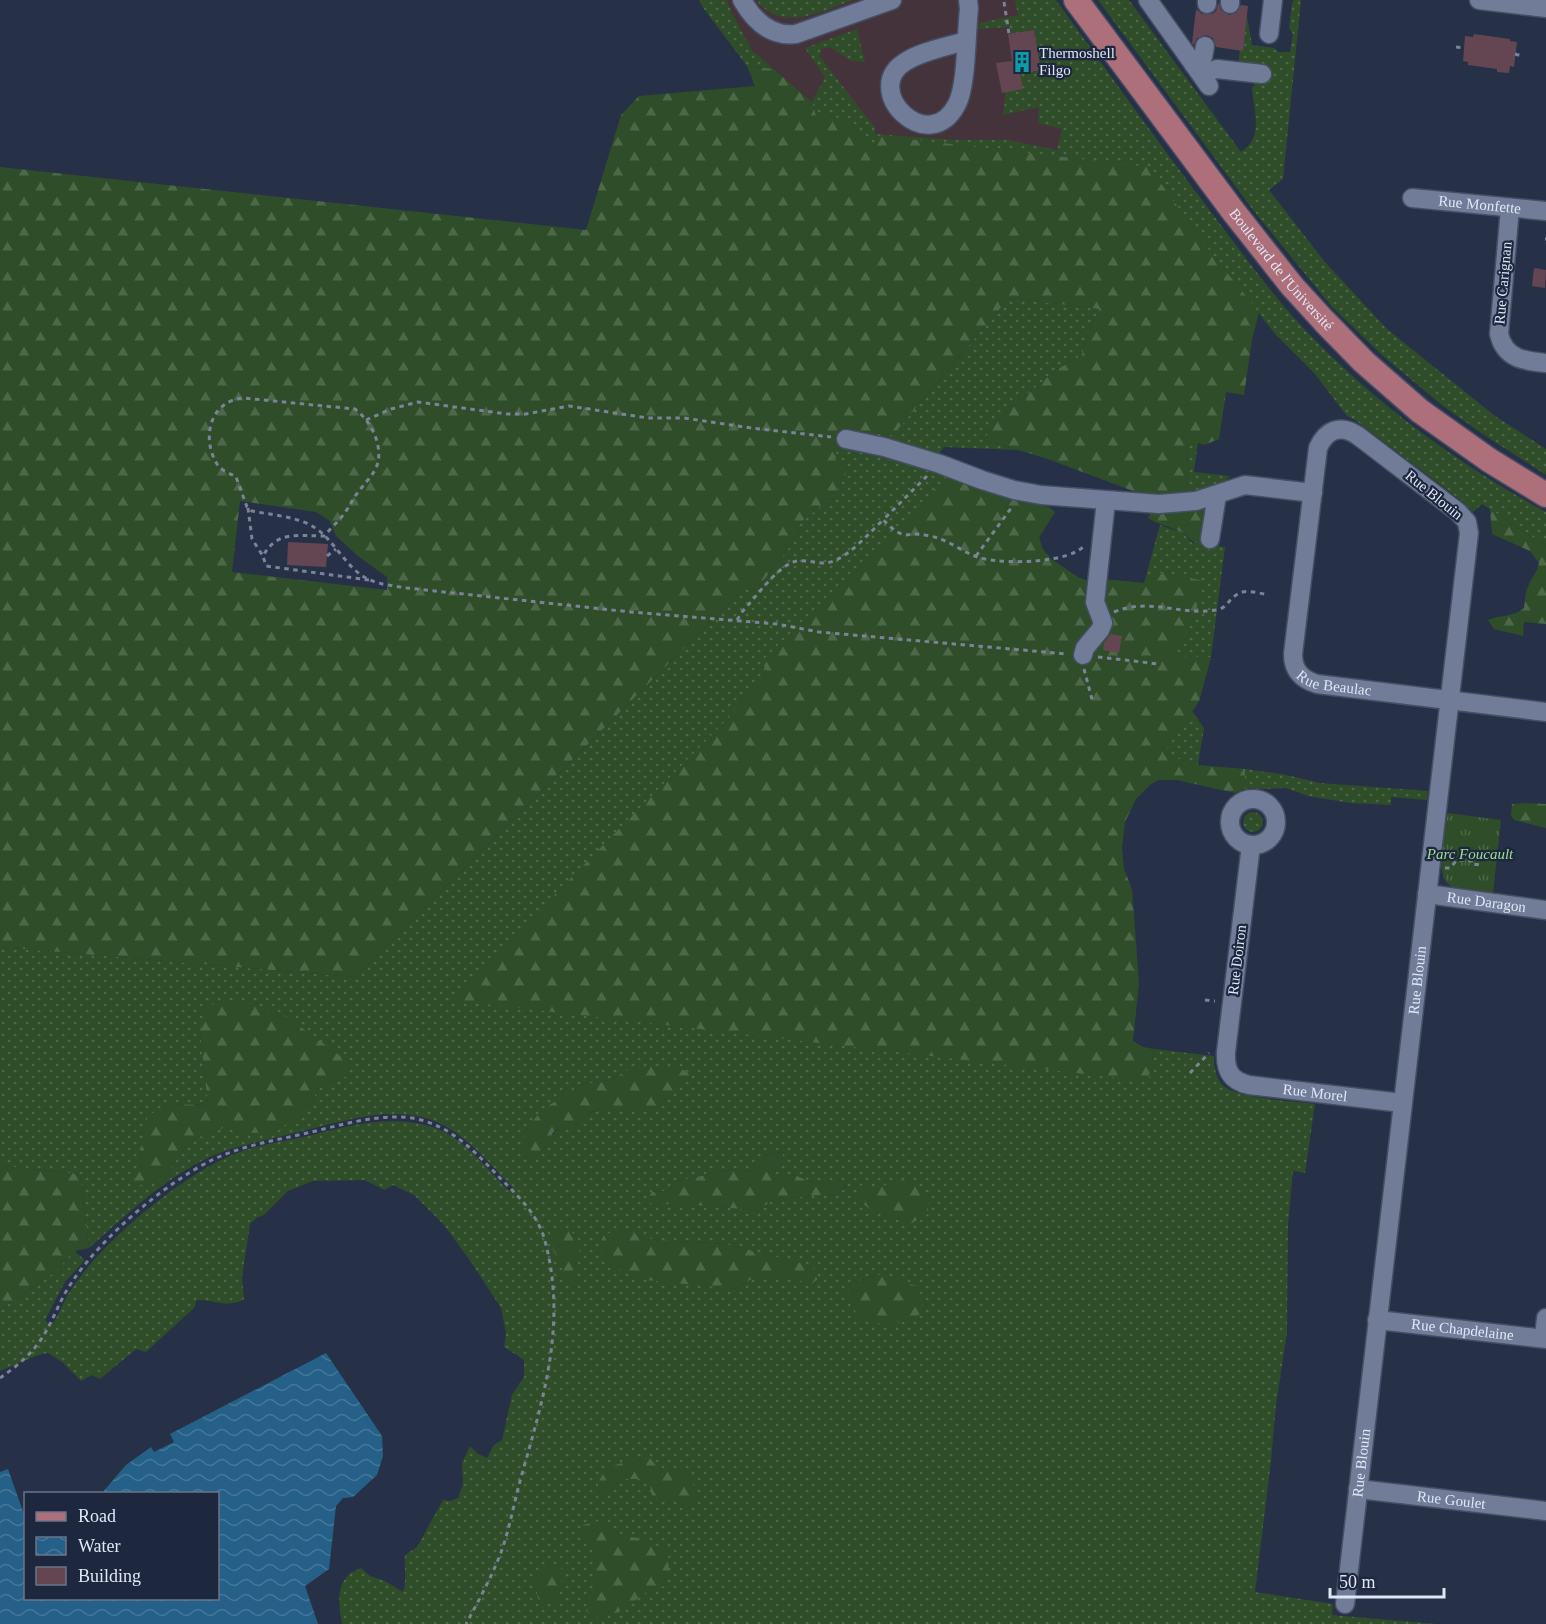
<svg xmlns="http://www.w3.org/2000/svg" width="1546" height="1624" viewBox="0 0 1546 1624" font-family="'Times New Roman',serif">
  <defs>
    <pattern id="grass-dots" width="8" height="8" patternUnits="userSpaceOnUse" patternTransform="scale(1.5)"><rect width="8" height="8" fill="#2f4d28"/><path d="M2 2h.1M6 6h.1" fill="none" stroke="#4d6748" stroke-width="1.8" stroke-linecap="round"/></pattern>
    <pattern id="forest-firs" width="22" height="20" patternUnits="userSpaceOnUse" patternTransform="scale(1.5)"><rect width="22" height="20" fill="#2f4d28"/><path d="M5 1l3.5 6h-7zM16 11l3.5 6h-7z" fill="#4d6748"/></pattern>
    <pattern id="park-tufts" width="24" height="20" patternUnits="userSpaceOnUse" patternTransform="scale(1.5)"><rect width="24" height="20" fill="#2f4d28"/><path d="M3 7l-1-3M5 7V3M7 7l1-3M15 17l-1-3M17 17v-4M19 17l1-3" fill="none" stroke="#4d6748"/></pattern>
    <pattern id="water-waves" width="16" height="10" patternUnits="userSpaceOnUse" patternTransform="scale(1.5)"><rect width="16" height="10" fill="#256088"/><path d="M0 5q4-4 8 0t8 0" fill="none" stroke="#479"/></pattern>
  </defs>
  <rect width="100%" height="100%" fill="#263148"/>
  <path fill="#45333c" d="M727 0H1027L1149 167 882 136 834 116 816 117 812 102 752 50 732 13Z"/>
  <g fill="url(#grass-dots)" fill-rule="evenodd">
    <path d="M699 0H727L732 13 752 50 774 69 747 66 704 9Z"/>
    <path d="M756 0H853C820 12 782 33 756 0Z"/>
    <path d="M1015 0H1056C1108 72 1160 145 1214 216 1246 258 1277 302 1314 339 1380 407 1463 467 1546 512V546L1482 504 1473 512 1463 502 1355 420 1347 416 1314 373 1276 335 1215 258 878 144 871 147 834 116 816 117 812 102 825 77 805 48 857 29 865 62 852 61 829 47 821 49 820 57 875 128V134L958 140H1008L1057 150 1062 129 1038 123 1039 107 1003 115 1006 92 1020 74 1041 70 1034 30 1011 34 1010 27 978 29 979 23 1018 15Z"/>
    <path d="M1098 0H1129L1241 152C1264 138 1254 112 1252 88L1256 83 1267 81 1268 67 1238 64 1240 50H1243L1247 16 1252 45 1274 48 1278 52H1290L1293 34 1289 28 1292 3 1294 0H1301L1283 179 1269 190 1324 261 1387 329 1495 416 1546 449V475L1484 435 1443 406 1384 357 1332 307 1253 210Z"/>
    <path d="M1009 298 1099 309 1085 340 1082 355 1056 370 998 419 984 440 1017 450 944 447 929 468 1014 498 1050 508 1055 512 1039 537 1042 548 1051 559 1079 578 1091 582 1101 579 1144 583 1160 525 1183 533 1192 543 1225 547 1211 657 1199 701 1192 711 1204 728 1198 765 1162 754 730 716 1149 1077 1154 1049 1214 1056C1214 1068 1216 1082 1228 1089 1246 1099 1293 1101 1315 1104L1305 1173 1293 1171 1288 1226 1287 1332 1276 1405 1271 1461 1255 1592 1333 1604 1332 1615 1436 1624H342C338 1600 335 1577 361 1568L370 1576 385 1581 403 1592C407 1579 404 1569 405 1555L417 1547 443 1500 450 1501 458 1498 463 1484 462 1463 470 1446 478 1454 487 1458 494 1445 502 1440 512 1395 524 1377V1360L504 1347 506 1333 501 1308 471 1262 444 1225 414 1195 393 1185 385 1190 364 1180 313 1181 288 1191 264 1215 256 1218 250 1224 242 1277 244 1299C228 1309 213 1299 196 1300L195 1307 146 1352 136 1349 100 1379 92 1375 81 1381 62 1362 48 1353 38 1355 0 1371V1310L55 1272 74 1251 85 1260 65 1282 45 1320 49 1324 54 1322C60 1312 64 1300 71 1290 101 1242 184 1173 237 1153 261 1144 288 1141 312 1135 350 1125 390 1115 429 1126 462 1135 486 1168 509 1191L513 1188C489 1163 463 1130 429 1119 385 1105 335 1124 291 1134 259 1142 226 1147 196 1164 156 1186 123 1218 89 1248L80 1174 0 1166V947L355 977 747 585 759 586 800 534 794 528C811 513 852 487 846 461L841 465 834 459 831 449 836 443 841 431 893 435ZM200 1032 335 1053 349 1062V1075L319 1088 308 1107 248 1133 224 1128 196 1138 182 1152 164 1178 172 1104 208 1105ZM628 1070 607 1106 587 1114 576 1125 561 1127 552 1135 525 1137 528 1127 580 1085 611 1080ZM784 1152 774 1174H792L812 1182 847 1185 838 1194 775 1199 756 1211 715 1206 652 1192 669 1191 674 1182 732 1169 754 1172 767 1154ZM630 1231 645 1239 725 1244 811 1266 809 1286 795 1277H755L735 1289 700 1284ZM877 1274 920 1314 855 1283Z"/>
    <path d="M1188 439 1198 442 1194 472 1230 476 1219 488 1186 499Z"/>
    <path d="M1245 769 1282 774 1320 783 1428 791 1427 800 1391 797V805L1350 803 1308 796 1286 788 1264 789 1251 788 1245 789Z"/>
    <circle cx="1253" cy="822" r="10"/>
  </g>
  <g fill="url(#forest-firs)" fill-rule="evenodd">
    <path d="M747 66 774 69 812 102 816 116H834L858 127 871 147 878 144 882 136 1149 167 1215 258 1259 312 1252 340 1244 395 1226 392 1219 439 1204 445 1188 439 1186 499 1193 511 1209 507 1202 545C1188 542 1191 537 1181 532 1170 526 1158 525 1148 518L1157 500 1045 458 984 440 998 419 1056 370 1082 355 1085 340 1099 309 1009 298 893 435 841 431 836 443 832 449 838 455 835 459 841 465 846 461C852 487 812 512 794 528L800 534 759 586 747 585 355 977 0 947V167L586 230 621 115 639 96 755 86ZM240 501 316 512 330 521 336 536 358 556 387 577V590L232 572Z"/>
    <path d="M949 476 1050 508 1055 512 1039 537 1042 548 1051 559 1079 578 1091 582 1101 579 1144 583 1164 571 1184 578 1202 580 1195 617 1173 656 1211 657 1199 701 1163 754 1198 765 1245 769V789L1235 793 1177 780H1159L1151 784 1136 799 1125 822 1122 848 1124 869 1132 889 1139 983 1133 1041 1143 1047 1154 1049 1149 1078 1144 1081 451 1000 730 716 767 670 761 662Z"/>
    <path d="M1490 509 1546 546V624L1524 622 1523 636 1494 629 1488 620C1503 614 1511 618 1524 608 1525 601 1525 593 1528 587 1531 577 1536 576 1539 563L1530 551 1492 534Z"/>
    <path d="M1527 803 1546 804V828L1514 820 1511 816 1512 804Z"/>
    <path d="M244 1002 287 1017 349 1062V1075L319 1088 308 1107 291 1122 272 1132 248 1133 224 1128 196 1138 182 1152 164 1178 149 1184 133 1186 148 1115 172 1104 208 1105 200 1032 206 1005Z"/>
    <path d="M650 1066 677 1068 692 1073 679 1089 648 1112C627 1109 608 1103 589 1113 584 1116 580 1123 575 1125 566 1129 557 1125 551 1136 544 1150 546 1157 529 1163L520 1149 528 1127 542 1110 580 1085 611 1080 628 1070Z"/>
    <path d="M784 1152 774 1174H792L812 1182 847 1184 838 1194 775 1199 756 1211 715 1206 644 1203 652 1192 669 1191 674 1182 732 1169 754 1172 767 1154Z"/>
    <path d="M0 1166 80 1174 89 1248 74 1251 55 1272 0 1310Z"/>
    <path d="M902 1180 915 1183 928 1199V1214L910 1224 874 1212 855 1198 861 1185 879 1187Z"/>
    <path d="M559 1224 573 1233 580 1242 576 1283 569 1281 564 1275 561 1265 552 1247 553 1232Z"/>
    <path d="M613 1231H630L645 1239 725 1244 812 1266 819 1278 809 1286 795 1277H755L735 1289 646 1280 607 1264 601 1248 603 1236Z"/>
    <path d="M877 1274 917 1286 923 1300 920 1314C897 1328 884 1325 860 1319L851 1304 848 1292 855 1283Z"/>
    <path d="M648 1455C659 1472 663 1471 682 1471 692 1482 700 1489 697 1505L690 1508 680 1502 652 1497 651 1489 643 1479H623L613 1487 606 1499 597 1496 598 1483 606 1468Z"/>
    <path d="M599 1521 611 1526 622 1535 642 1539 668 1551 669 1577 665 1586 651 1589 619 1612 596 1618 586 1611 593 1589 597 1563 591 1559 593 1548 583 1535V1525Z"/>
    <path d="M555 1564 567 1573 557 1589 562 1597 553 1606 538 1599 535 1583 539 1571Z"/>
  </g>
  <path fill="url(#park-tufts)" d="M1448 813 1501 820 1493 893C1480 891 1462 892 1451 886 1433 876 1445 830 1448 813Z"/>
  <path fill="url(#water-waves)" d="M326 1353 382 1436 383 1456 377 1475 353 1497 343 1498 336 1506 329 1569 305 1586 318 1624H0V1472L8 1469 25 1517 26 1598H218V1494L102 1493 126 1465 151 1447 154 1452 174 1442 170 1434Z"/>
  <g fill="#644653">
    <path d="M1219 2 1221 10 1229 15 1236 13 1241 5 1248 6 1243 51 1216 47 1213 38 1206 35 1197 38 1194 45 1192 43 1196 9 1202 14H1212L1216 11Z"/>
    <path d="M1034 30 1041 70 1020 74 1023 89 1002 93 996 63 1012 61 1008 34Z"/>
    <path d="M1474 34 1510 39V41L1517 42 1514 67 1510 66 1509 73 1497 72V69L1468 65V62L1463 61 1465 36 1473 37Z"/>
    <path d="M1534 268 1546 270 1545 288 1532 286Z"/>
    <path d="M288 542 328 544 326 567 287 565Z"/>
    <path d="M1111 634 1122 636 1119 653 1103 650 1104 643Z"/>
  </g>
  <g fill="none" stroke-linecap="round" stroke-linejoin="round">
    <defs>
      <g id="minor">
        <path d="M742 0C754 21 771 37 796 34L892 0"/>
        <path d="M1148 0 1209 86"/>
        <path d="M1479 0 1546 8"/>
        <path d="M1207 4V0"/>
        <path d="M1230 4V0"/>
        <path d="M1269 34 1273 0"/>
        <path d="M965 41C946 47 922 51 905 62 860 90 929 159 957 104 967 85 966 33 969 9L968 0"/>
        <path d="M1194 65 1203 57 1205 46"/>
        <path d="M1201 74 1217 69 1262 74"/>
        <path id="s1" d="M1412 198 1546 211"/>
        <path d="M1510 208 1499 334C1505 359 1524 361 1546 363"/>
        <path d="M846 439 884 447 940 464 982 480 1014 490 1041 495 1159 504 1196 501 1245 485 1313 493"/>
        <path d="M1210 539 1217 495"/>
        <path d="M1083 655 1085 648 1100 630 1103 623 1095 602 1106 501"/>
        <circle cx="1253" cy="822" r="23"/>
        <path id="s2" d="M1251 845 1226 1052C1225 1071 1231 1081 1249 1085L1402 1103"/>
        <path id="s3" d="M1427 894 1546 910"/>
        <path id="s4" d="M1377 1320 1546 1339"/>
        <path d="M1544 1338 1546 1318"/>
        <path id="s5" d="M1358 1489 1546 1511"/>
        <path id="s6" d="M1345 1604 1469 533 1467 522 1458 512 1357 435C1340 424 1326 430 1318 448L1293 654C1293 670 1301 679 1317 684L1546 712"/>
      </g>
      <g id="major">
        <path id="s7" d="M1076 0 1233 211 1292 286 1324 321 1364 362 1420 411 1489 460 1546 495"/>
      </g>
    </defs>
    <use href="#minor" stroke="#454e62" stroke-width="21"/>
    <use href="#major" stroke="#454e62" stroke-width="27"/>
    <g stroke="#7a8397" stroke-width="3" stroke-dasharray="4.5 4.5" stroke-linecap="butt">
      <path d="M1004 2 1009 34"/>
      <path d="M1456 47 1464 48"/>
      <path d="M1515 54 1522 56"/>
      <path d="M1545 239H1546"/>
      <path d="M366 420 391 409 418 402 507 414H526L569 406 648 418H684L751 428 831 437"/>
      <path d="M927 476 883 520C889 525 895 532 902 534 906 536 910 534 915 534 922 534 931 536 938 538 955 544 968 556 985 559 1008 564 1068 563 1084 546"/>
      <path d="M248 508 252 539 263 556"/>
      <path d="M327 556 336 549"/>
      <path d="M976 556 1012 507"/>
      <path d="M369 580 266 566 263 556C277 530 299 536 324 536 331 528 340 520 346 511 350 506 352 500 356 495 362 486 371 478 376 468 385 448 371 421 355 409L243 398C210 401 201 438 217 464 221 471 230 473 236 477L247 507 252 511C271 515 294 516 312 526 334 538 347 571 370 580 381 585 395 586 407 588L631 612 777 624 819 632 1067 654"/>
      <path d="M1114 612C1150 597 1180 616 1216 610 1228 608 1228 599 1238 594 1245 589 1257 593 1265 594"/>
      <path d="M737 620 742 612C755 598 774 571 791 563 801 558 813 563 824 563 844 563 868 534 883 520"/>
      <path d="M1098 657 1159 664"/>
      <path d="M1084 669 1093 703"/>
      <path d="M1445 868H1450L1457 860 1473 861V864L1480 865"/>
      <path d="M1205 1000 1215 1001"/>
      <path d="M1190 1073 1209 1053"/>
      <path d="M0 1378C13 1369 27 1358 37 1345 52 1326 58 1302 72 1282 102 1237 164 1184 212 1160 241 1146 272 1141 303 1134 334 1127 368 1116 400 1117 411 1117 423 1120 433 1124 460 1135 481 1158 501 1179 520 1198 538 1215 545 1241 567 1323 544 1396 522 1474 514 1501 510 1529 500 1555 491 1578 478 1602 466 1624"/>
    </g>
    <use href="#minor" stroke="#707c98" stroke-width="18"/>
    <use href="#major" stroke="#ad6f79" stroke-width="24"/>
  </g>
  <defs>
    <symbol id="building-bare" viewBox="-9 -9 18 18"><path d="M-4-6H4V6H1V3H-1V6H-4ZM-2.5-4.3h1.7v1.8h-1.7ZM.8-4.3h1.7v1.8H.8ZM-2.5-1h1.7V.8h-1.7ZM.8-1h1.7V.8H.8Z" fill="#0f9aa8" stroke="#1d273d" stroke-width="2.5" paint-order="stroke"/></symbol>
  </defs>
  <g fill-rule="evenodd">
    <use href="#building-bare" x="1007" y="47" width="30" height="30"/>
  </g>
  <g text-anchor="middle" stroke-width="4.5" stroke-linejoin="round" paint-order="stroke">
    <g font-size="15" fill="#dfe7f6" stroke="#1d273d" text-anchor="start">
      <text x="1039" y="58">Thermoshell<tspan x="1039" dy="17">Filgo</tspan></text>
    </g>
    <g font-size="15" fill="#dfe7f6" stroke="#1d273d">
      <text dy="5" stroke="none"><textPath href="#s1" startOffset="68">Rue Monfette</textPath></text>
      <text dy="5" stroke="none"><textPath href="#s7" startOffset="339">Boulevard de l'Université</textPath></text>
      <text transform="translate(1503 283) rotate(-85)" y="5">Rue Carignan</text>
      <text transform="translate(1434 495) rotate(39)" y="5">Rue Blouin</text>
      <text dy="5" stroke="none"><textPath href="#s6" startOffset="1544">Rue Beaulac</textPath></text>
      <text dy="5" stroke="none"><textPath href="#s3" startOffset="60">Rue Daragon</textPath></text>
      <text transform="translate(1237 960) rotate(-83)" y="5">Rue Doiron</text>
      <text dy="5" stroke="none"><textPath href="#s6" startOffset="628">Rue Blouin</textPath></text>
      <text dy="5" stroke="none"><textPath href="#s2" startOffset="320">Rue Morel</textPath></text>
      <text dy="5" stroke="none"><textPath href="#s4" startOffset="86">Rue Chapdelaine</textPath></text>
      <text dy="5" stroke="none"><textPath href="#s6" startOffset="142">Rue Blouin</textPath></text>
      <text dy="5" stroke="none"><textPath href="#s5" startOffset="94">Rue Goulet</textPath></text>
    </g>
    <g font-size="15" font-style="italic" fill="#a0dc91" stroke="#1d273d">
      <text x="1470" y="859">Parc Foucault</text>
    </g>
  </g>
  <rect x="24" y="1492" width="195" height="108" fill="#1d273d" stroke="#6b7487" stroke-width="1.5"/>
  <rect x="36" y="1512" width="30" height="9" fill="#ad6f79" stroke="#6b7487" stroke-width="1.5"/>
  <text x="78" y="1522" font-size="18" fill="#dfe7f6">Road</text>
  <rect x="36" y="1537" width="30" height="18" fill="url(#water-waves)" stroke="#6b7487" stroke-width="1.5"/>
  <text x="78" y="1552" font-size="18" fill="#dfe7f6">Water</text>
  <rect x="36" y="1567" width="30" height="18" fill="#644653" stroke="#6b7487" stroke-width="1.5"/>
  <text x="78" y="1582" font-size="18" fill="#dfe7f6">Building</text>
  <path d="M1330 1588v9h114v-9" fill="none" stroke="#dfe7f6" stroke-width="3"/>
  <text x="1339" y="1588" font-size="18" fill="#dfe7f6" stroke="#1d273d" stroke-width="4.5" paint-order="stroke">50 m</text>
</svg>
